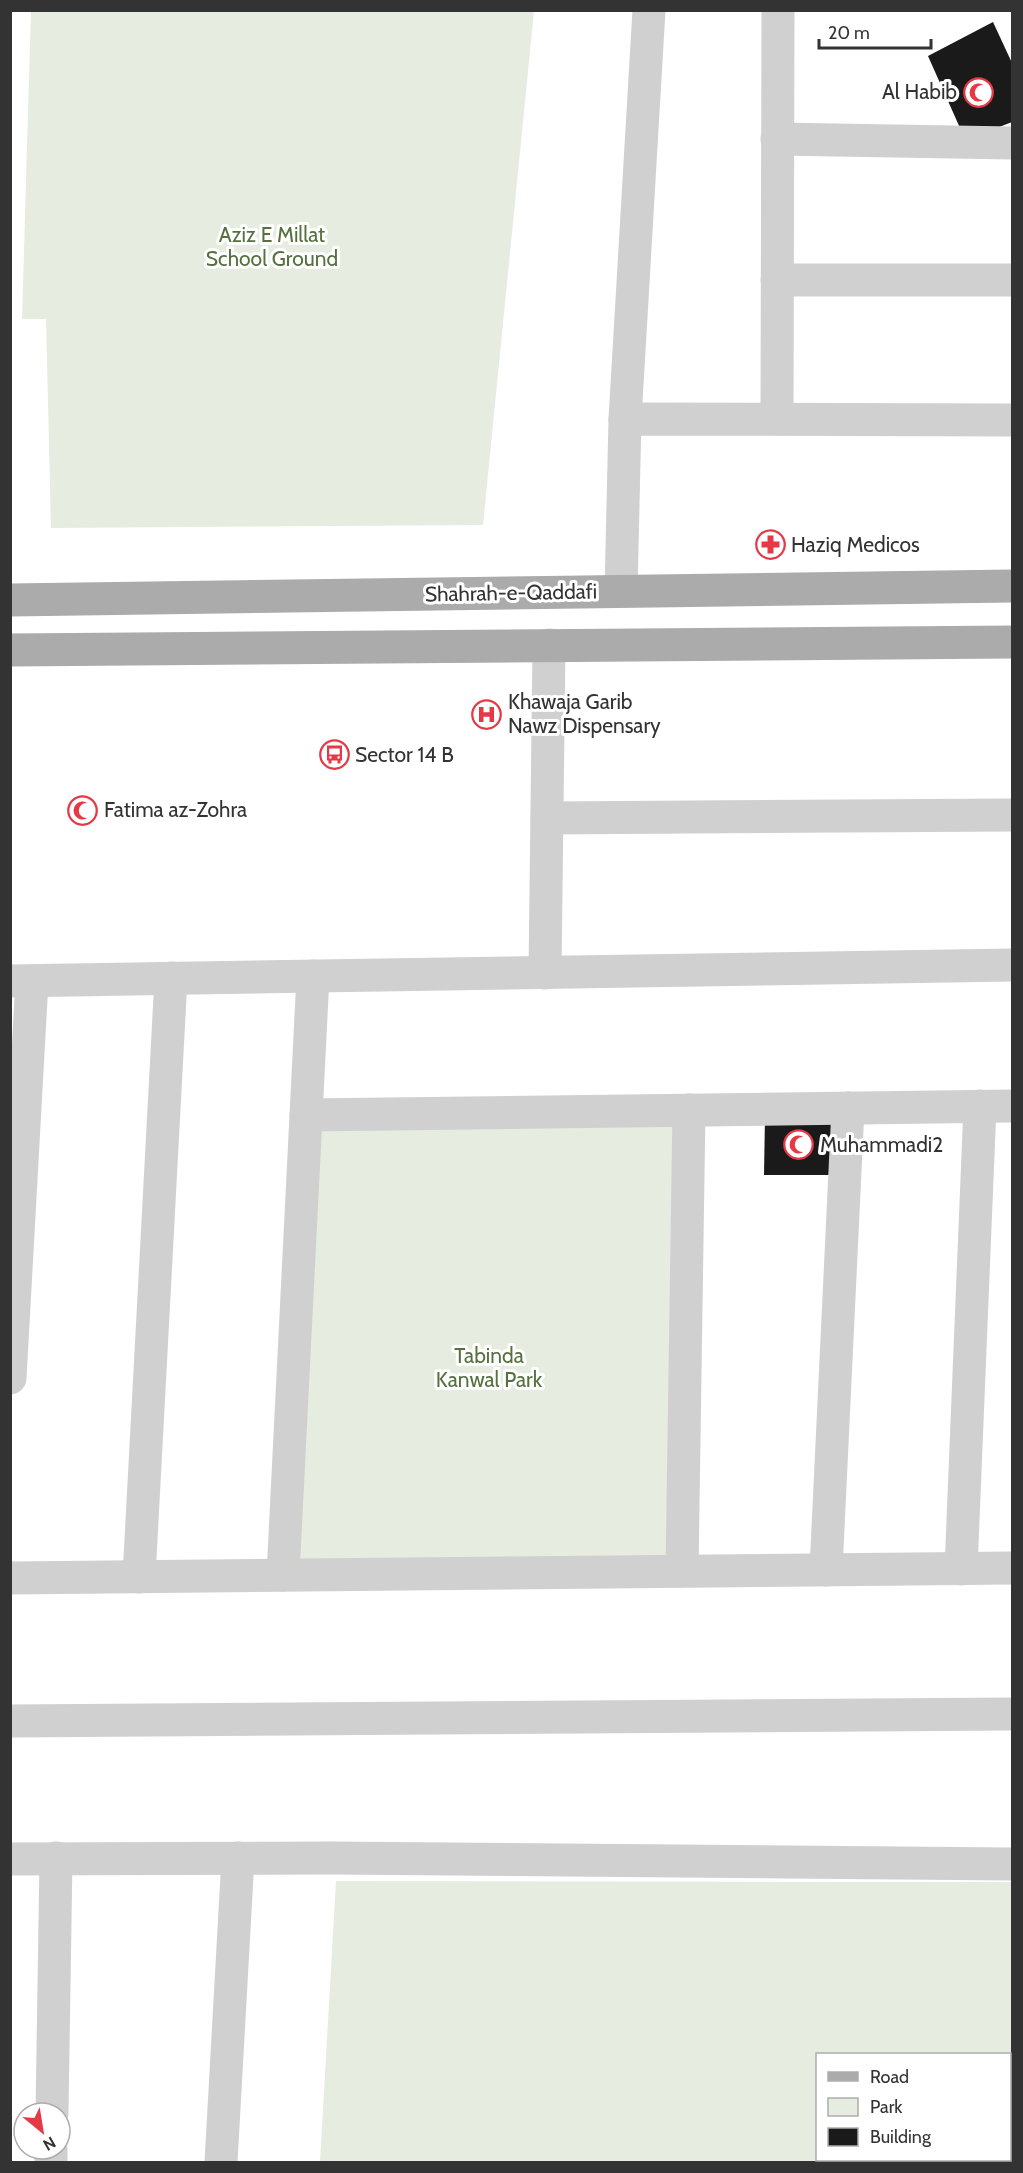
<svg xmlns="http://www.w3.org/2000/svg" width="1023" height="2173" viewBox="0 0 1023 2173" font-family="Cabin,sans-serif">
  <rect width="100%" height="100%" fill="#fff"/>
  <g fill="#e6ecdf" fill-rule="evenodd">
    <path d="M31 11H534L483 525 51 528 46 319H22Z"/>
    <path d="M689 1110 682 1571 283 1575 306 1115Z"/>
    <path d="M336 1881 1012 1882V2162H320ZM818 2054H1010V2160H818Z"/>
  </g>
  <g fill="#1a1a1a">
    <path d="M993 22 1012 63V122L989 131 960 128 928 56Z"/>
    <path d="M765 1116H833V1175H764Z"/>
  </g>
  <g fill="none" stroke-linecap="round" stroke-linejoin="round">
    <g stroke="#d0d0d0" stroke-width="33">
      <path d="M777 139 1012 143"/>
      <path d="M777 280H1012"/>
      <path d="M625 419 649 10"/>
      <path d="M777 419 778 10"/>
      <path d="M621 591 625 419 1012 420"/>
      <path d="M547 818 1012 815"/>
      <path d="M545 973 549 645"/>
      <path d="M10 981 1012 965"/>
      <path d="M306 1115 1012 1106"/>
      <path d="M10 1378 32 981"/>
      <path d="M961 1569 980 1106"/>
      <path d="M826 1570 848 1108"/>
      <path d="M682 1571 689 1110"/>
      <path d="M283 1575 313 976"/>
      <path d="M139 1577 171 978"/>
      <path d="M10 1578 1012 1568"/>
      <path d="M10 1721 1012 1714"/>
      <path d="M10 1859 332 1858 1012 1864"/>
      <path d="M52 2113 56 1858"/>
      <path d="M51 2162V2149"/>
      <path d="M221 2162 238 1858"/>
    </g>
    <g stroke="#ababab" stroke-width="33">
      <path d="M10 600 1012 586"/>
      <path d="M10 650 1012 642"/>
    </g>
  </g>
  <defs>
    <symbol id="mosque-ring" viewBox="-11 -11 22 22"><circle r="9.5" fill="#fff" stroke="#e63946" stroke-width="1.5"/><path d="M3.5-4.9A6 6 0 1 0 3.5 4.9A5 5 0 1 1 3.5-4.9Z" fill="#e63946"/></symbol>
    <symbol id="pharmacy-ring" viewBox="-11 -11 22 22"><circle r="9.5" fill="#fff" stroke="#e63946" stroke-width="1.5"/><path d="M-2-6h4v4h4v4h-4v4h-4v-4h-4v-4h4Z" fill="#e63946"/></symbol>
    <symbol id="hospital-ring" viewBox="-11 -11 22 22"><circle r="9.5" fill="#fff" stroke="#e63946" stroke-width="1.5"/><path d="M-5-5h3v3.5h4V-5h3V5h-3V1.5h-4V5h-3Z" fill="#e63946"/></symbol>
    <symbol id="bus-ring" viewBox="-11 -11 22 22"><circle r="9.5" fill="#fff" stroke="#e63946" stroke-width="1.5"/><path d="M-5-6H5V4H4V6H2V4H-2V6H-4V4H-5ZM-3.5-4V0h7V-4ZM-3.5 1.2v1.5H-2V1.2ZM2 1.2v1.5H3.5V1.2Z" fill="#e63946"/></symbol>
  </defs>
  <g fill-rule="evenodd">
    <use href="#mosque-ring" x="962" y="76" width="33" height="33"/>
    <use href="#pharmacy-ring" x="754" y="528" width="33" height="33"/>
    <use href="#hospital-ring" x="470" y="698" width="33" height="33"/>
    <use href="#bus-ring" x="318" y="738" width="33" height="33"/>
    <use href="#mosque-ring" x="66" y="794" width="33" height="33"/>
    <use href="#mosque-ring" x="782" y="1128" width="33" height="33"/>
  </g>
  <g text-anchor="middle" stroke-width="6" stroke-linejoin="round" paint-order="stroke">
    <g font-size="21" fill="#333" stroke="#fff" text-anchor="start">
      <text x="957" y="99" text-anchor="end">Al Habib</text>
      <text x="791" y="552">Haziq Medicos</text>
      <text x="508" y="709">Khawaja Garib<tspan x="508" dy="24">Nawz Dispensary</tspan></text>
      <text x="355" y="762">Sector 14 B</text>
      <text x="104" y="817">Fatima az-Zohra</text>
      <text x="820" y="1152">Muhammadi2</text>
    </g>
    <g font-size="21" fill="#56703f" stroke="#fff">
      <text x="272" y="242">Aziz E Millat<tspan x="272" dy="24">School Ground</tspan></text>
      <text x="489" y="1363">Tabinda<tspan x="489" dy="24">Kanwal Park</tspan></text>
    </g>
    <g font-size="21" fill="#333" stroke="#fff">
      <text transform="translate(511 593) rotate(-1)" y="7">Shahrah-e-Qaddafi</text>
    </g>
  </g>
  <rect width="1023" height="2173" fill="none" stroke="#333333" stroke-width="24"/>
  <rect x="816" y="2053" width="195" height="108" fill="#ffffff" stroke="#adadad" stroke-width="1.5"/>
  <rect x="828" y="2072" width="30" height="9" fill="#ababab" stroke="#adadad" stroke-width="1.5"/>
  <text x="870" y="2083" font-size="18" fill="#333333">Road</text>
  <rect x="828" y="2098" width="30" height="18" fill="#e6ecdf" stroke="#adadad" stroke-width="1.5"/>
  <text x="870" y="2113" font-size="18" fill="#333333">Park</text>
  <rect x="828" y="2128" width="30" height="18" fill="#1a1a1a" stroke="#adadad" stroke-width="1.5"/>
  <text x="870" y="2143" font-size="18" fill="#333333">Building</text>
  <g transform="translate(42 2131) rotate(150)"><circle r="28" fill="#ffffff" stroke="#adadad" stroke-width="1.5"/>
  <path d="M0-4.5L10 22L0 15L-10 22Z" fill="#e63946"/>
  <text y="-9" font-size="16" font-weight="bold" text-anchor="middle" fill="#333333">N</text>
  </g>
  <path d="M819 39v9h112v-9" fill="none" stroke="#333333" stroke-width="3"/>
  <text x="828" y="39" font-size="18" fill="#333333" stroke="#ffffff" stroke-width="4.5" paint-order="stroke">20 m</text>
</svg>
